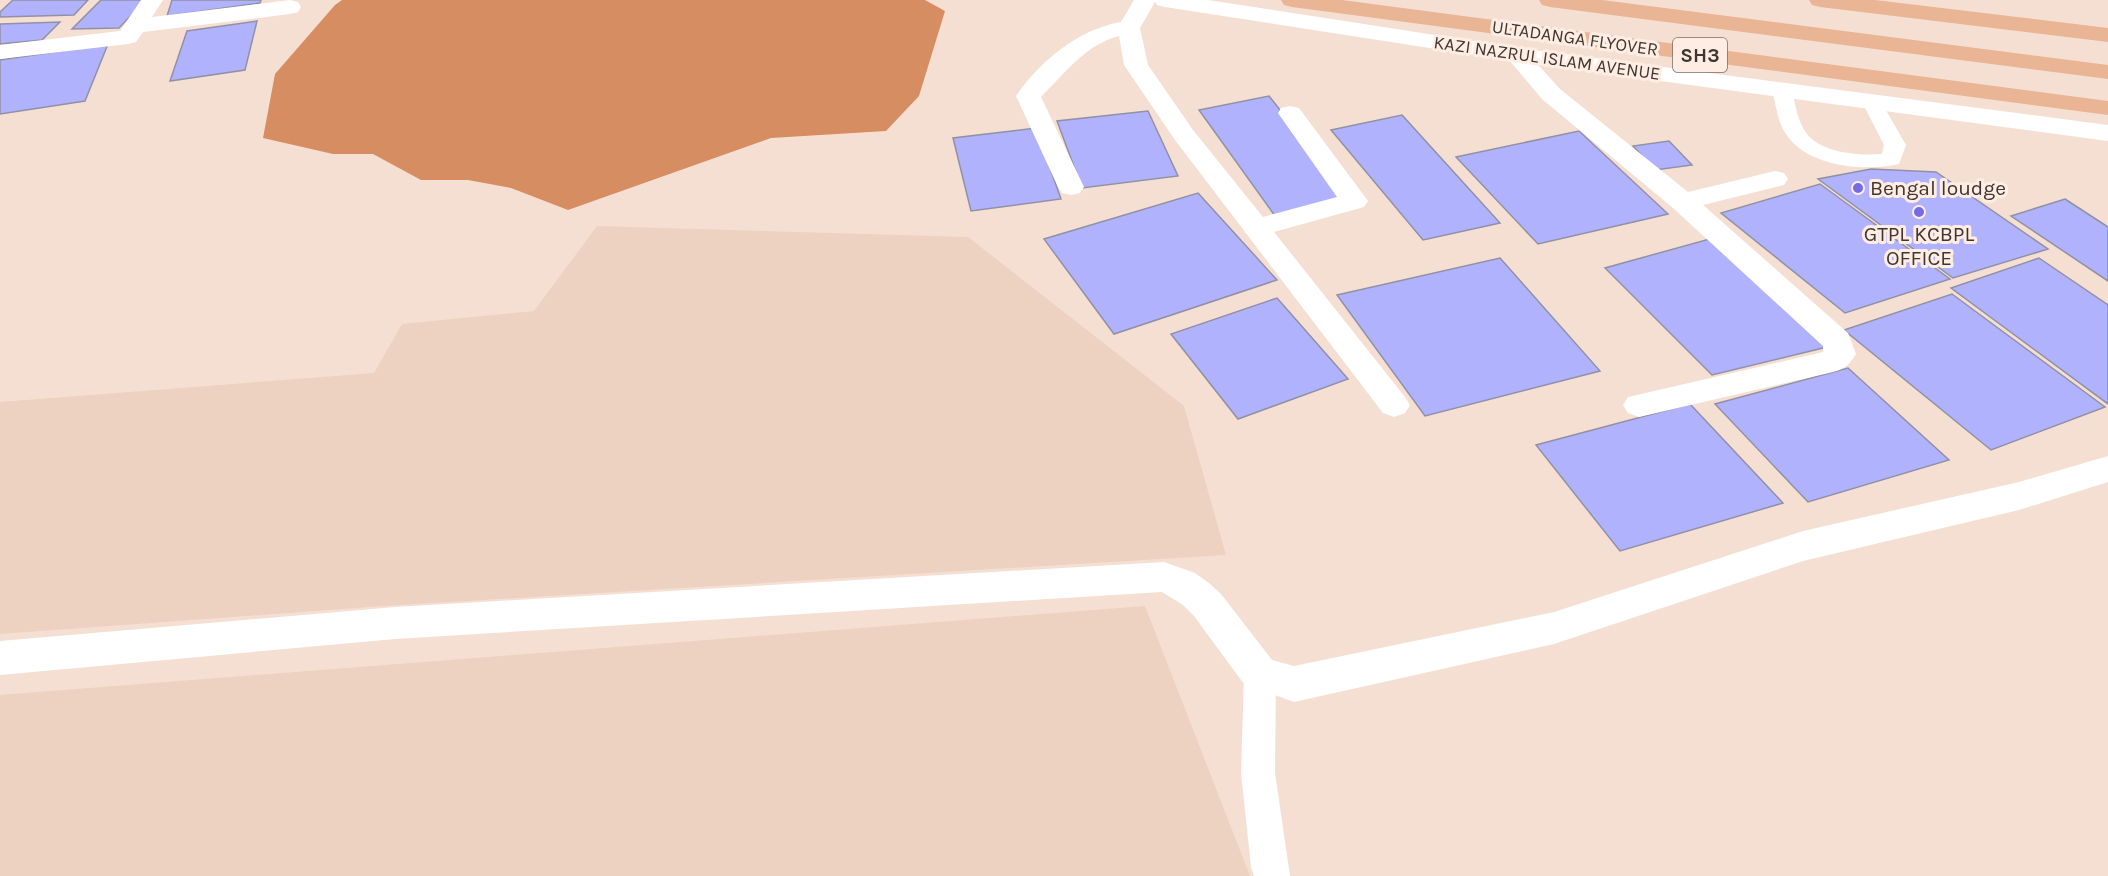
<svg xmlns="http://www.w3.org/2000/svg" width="2108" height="876" viewBox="0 0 2108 876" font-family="Karla,sans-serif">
  <rect width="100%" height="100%" fill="#f5dfd3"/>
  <g fill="#edd1c1">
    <path d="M597 226 968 237 1184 406 1226 555 383 606 0 634V402L374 373 402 324 534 311Z"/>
    <path d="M1145 606 1250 876H0V695Z"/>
  </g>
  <path fill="#d78d62" d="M342 0H925L945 11 919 96 886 131 771 138 568 210 511 188 468 180H421L373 154H333L263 138 275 74 335 5Z"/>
  <g fill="#b1b2fe" stroke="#9091a4" stroke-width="1.5">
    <path d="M13 0H88L74 15 0 17V12Z"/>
    <path d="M101 0H146L119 28 72 29Z"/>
    <path d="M172 0H261L260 3 167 16Z"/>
    <path d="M257 21 245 70 170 81 187 31Z"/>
    <path d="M60 22 42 40 0 44V24Z"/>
    <path d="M108 44 85 101 0 114V60Z"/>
    <path d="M1269 96 1351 200 1275 216 1199 110Z"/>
    <path d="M1148 111 1178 176 1082 188 1057 121Z"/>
    <path d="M1402 115 1500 223 1423 240 1331 130Z"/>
    <path d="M1036 128 1061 199 971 211 953 138Z"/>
    <path d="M1579 131 1668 214 1538 244 1456 157Z"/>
    <path d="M1669 141 1692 165 1655 170 1633 146Z"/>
    <path d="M1871 169 1936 172 2048 249 1953 278 1818 179Z"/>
    <path d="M1820 184 1950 279 1845 313 1721 213Z"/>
    <path d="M1198 193 1277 280 1114 334 1044 239Z"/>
    <path d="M2065 199 2108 227V281L2011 216Z"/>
    <path d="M1713 238 1831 346 1712 375 1605 268Z"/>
    <path d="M1500 258 1600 371 1425 416 1337 295Z"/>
    <path d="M2039 258 2108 305V404L1951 288Z"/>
    <path d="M1952 294 2105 407 1991 450 1844 330Z"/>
    <path d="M1277 298 1348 379 1238 419 1171 334Z"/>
    <path d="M1848 368 1949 460 1808 502 1715 404Z"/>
    <path d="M1690 404 1783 503 1620 551 1536 445Z"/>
  </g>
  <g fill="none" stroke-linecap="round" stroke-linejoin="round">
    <g fill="#fff" fill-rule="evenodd">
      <path d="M1782 85 1789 87 1792 91C1795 103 1797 117 1803 128 1816 153 1857 156 1882 154L1884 145 1863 104 1866 100H1880L1906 145 1899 164C1862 172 1805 167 1784 131 1777 119 1776 104 1772 91L1775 87Z"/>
      <path d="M1260 660 1271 664 1276 674 1275 773 1290 876H1254L1251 867 1241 773 1244 674 1249 664Z"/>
    </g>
    <g fill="#fff" fill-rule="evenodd">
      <path d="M141 0H163L152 17 290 0 298 2 301 7 298 12 290 14 143 32 136 42 128 44 0 59V45L120 31Z"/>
      <path d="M1134 0H1156L1140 28 1148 65 1193 130 1263 217 1337 197 1278 113 1281 108 1290 106 1299 108 1368 201 1364 207 1274 232 1405 397 1410 405 1405 413 1394 417 1383 413 1175 140 1124 65 1119 36C1086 44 1064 74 1041 97L1084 187 1080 193 1071 195 1062 193 1058 187 1016 96C1040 61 1079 29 1121 22Z"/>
      <path d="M1516 47 1524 49 1560 89 1688 192 1775 171 1784 173 1788 179 1784 185 1703 205 1848 333 1856 354C1850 364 1845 369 1833 372L1639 417 1628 413 1623 405 1628 397 1823 352V346L1673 208 1542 99 1504 54 1508 49Z"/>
    </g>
    <g fill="#fff" fill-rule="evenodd">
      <path d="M1154 0H1208L1526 49 2108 125V141L1526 63 1165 7 1157 5Z"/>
      <path d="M2108 456V482L2019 510 1803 561 1554 644 1294 702 1244 684 1194 616 1183 605 1162 592 395 639 0 675V641L395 607 1164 562 1195 573 1209 583 1221 594 1272 660 1294 666 1554 612 1803 531 2019 482Z"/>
    </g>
    <g fill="#e9b594" fill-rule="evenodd">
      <path d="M1281 0H1342L2108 101V115L1292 7 1284 5Z"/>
      <path d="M1539 0H1602L2108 65V79L1550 7 1542 5Z"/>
      <path d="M1809 0H1875L2108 28V42L1820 7 1812 5Z"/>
    </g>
  </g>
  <g fill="#756be5" stroke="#ffede4" stroke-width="2">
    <circle cx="1858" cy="188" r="6"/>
    <circle cx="1919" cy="212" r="6"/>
  </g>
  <g text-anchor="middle" stroke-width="6" stroke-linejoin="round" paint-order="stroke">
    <g font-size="18" fill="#3e3631" stroke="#ffede4">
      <text transform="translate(1575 38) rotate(8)" y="6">ULTADANGA FLYOVER</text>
      <text transform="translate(1547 58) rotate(8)" y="6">KAZI NAZRUL ISLAM AVENUE</text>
    </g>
    <rect fill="#ffede4" stroke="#786d67" stroke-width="1.5" x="1673" y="38" width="54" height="34" rx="4.5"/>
    <g font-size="20" font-weight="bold" fill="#3e3631">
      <text x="1700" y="62">SH3</text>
    </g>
    <g font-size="21" fill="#3e3631" stroke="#ffede4" text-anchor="start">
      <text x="1870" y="195">Bengal loudge</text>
      <text x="1919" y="241" text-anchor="middle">GTPL KCBPL<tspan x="1919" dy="24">OFFICE</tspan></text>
    </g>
  </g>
</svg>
